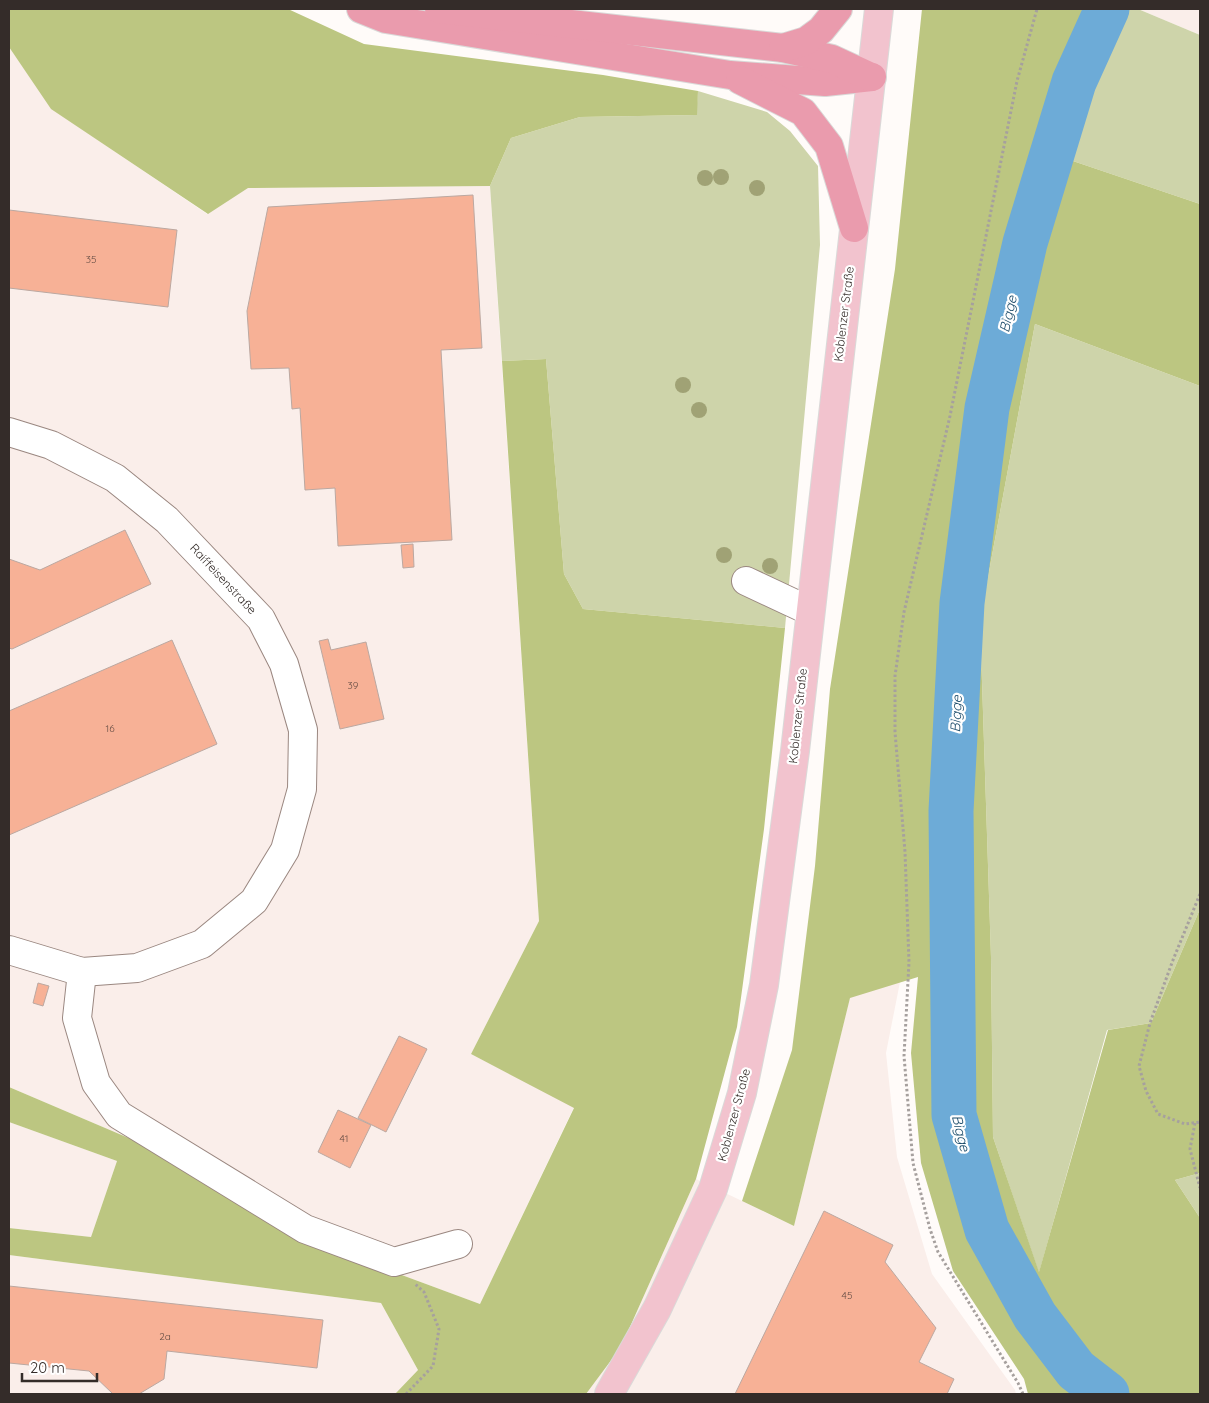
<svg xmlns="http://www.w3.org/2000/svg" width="1209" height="1403" viewBox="0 0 1209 1403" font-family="Quicksand,sans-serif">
  <rect width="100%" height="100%" fill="#fffbf9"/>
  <g fill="#faeeea">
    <path d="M1138 9H1200V35Z"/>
    <path d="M9 47 52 109 207 214 247 188 490 186 539 921 471 1054 574 1107 480 1304 310 1241 131 1139 9 1087Z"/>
    <path d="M900 982 886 1053 897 1157 932 1274 1015 1390 1016 1394H586L621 1347 696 1179 794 1226 850 997Z"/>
    <path d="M9 1122 117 1161 91 1237 9 1228Z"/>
    <path d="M9 1255 381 1303 418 1370 395 1394H9Z"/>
  </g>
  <g fill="#ced4aa">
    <path d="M1121 9H1138L1200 35V204L1067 159 1086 85Z"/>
    <path d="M698 91 767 112 790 131 818 166 820 245 785 628 583 609 564 574 546 359 502 361 490 186 511 138 580 117 696 115Z"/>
    <path d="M1035 324 1200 386V909L1151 1023 1107 1030 1039 1273 993 1137 991 957 980 620Z"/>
    <path d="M1200 1173V1218L1175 1180Z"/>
  </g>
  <g fill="#bcc681">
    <path d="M9 9H288L364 44 603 75 698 91 697 115 580 117 511 138 490 186 248 188 208 214 51 109 9 47Z"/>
    <path d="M922 9H1089L1044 154 1067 159 1200 204V386L1035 324 980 620 991 957 993 1137 1039 1272 1108 1030 1151 1023 1200 909V1173L1175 1180 1200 1218V1394H1028L1024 1379 953 1271 921 1163 911 1053 918 977 850 998 794 1226 742 1201 792 1050 815 866 830 689 895 269Z"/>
    <path d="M546 359 564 574 583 609 785 628 764 829 737 1027 696 1179 621 1347 586 1394H395L418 1370 381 1303 9 1255V1228L91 1237 117 1161 9 1122V1087L131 1139 310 1241 480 1304 574 1108 471 1054 539 921 502 361Z"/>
  </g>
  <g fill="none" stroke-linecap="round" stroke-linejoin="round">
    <path stroke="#6dabd7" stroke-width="45" d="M1107 1394 1076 1370 1035 1316 987 1230 954 1115 951 811 962 603 987 408 1025 243 1074 82 1107 9"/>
  </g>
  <g fill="#f7b196" stroke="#bba8a1">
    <path d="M473 195 482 348 441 350 452 540 338 546 335 488 305 490 300 408 292 409 289 368 251 369 247 311 268 207Z"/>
    <path d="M9 210 177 230 168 307 9 288Z"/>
    <path d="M125 530 151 584 12 649 9 648V559L40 570Z"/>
    <path d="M413 544 414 567 403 568 401 545Z"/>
    <path d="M328 639 331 650 366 642 384 719 340 729 319 641Z"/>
    <path d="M172 640 217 744 9 835V711Z"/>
    <path d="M38 983 49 986 43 1006 33 1003Z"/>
    <path d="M399 1036 427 1049 386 1132 358 1118Z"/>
    <path d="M338 1110 371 1125 350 1168 318 1152Z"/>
    <path d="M824 1211 893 1245 885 1262 936 1328 919 1362 954 1379 947 1394H735Z"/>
    <path d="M9 1286 323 1320 317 1368 167 1351 164 1379 139 1394H113L89 1371 9 1363Z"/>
  </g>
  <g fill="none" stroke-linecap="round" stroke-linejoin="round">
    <defs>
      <g id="minor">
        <path d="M9 432 51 445 115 478 167 520 261 619 284 664 303 730 302 789 285 850 254 901 202 944 137 968 82 972 9 950"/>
        <path d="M746 581 810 611"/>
        <path d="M82 972 77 1018 96 1083 119 1115 305 1229 394 1262 458 1244"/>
      </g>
      <path id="major" d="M609 1394 657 1309 713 1189 742 1093 764 985 795 751 879 9"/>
      <g id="highway">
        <path d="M361 9 386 19 730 75 825 82 872 77"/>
        <path d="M439 9 783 48 832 59 871 77"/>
        <path d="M783 48 806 41 821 30 838 9"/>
        <path d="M740 80 803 112 829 146 854 228"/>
      </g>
    </defs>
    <use href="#minor" stroke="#9a8780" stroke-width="30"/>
    <use href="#major" stroke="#dad9d8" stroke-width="30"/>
    <use href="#highway" stroke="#dad9d8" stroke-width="30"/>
    <g stroke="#a6a09e" stroke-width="3" stroke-dasharray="2.5 2.5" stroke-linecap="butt">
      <path d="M1200 894 1173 960 1150 1023 1139 1066 1146 1091 1158 1114 1185 1124 1200 1122"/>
      <path d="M1195 1123 1190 1149 1200 1188"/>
      <path d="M406 1394 433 1366 439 1329 424 1292 414 1283"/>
      <path d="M1023 1394 1018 1383 938 1252 930 1229 913 1163 904 1056 909 962 905 852 895 732V676L904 612 950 416 1017 81 1037 9"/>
    </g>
    <use href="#minor" stroke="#fff" stroke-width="28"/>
    <use href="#major" stroke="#f2c3ce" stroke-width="28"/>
    <use href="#highway" stroke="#ea9bad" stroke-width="28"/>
  </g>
  <g fill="#a0a275">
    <circle cx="721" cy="177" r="8"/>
    <circle cx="705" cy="178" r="8"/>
    <circle cx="757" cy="188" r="8"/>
    <circle cx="683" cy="385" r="8"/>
    <circle cx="699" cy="410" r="8"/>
    <circle cx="724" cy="555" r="8"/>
    <circle cx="770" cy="566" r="8"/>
  </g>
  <g text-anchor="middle" stroke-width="4.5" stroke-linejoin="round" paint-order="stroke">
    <g font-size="10" fill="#654d44">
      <text x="91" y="263">35</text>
      <text x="353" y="689">39</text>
      <text x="110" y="732">16</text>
      <text x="344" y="1142">41</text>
      <text x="847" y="1299">45</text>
      <text x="165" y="1340">2a</text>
    </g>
    <g font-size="12" fill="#342c29" stroke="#fff">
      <text transform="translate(844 314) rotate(-83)" y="4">Koblenzer Straße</text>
      <text transform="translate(223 579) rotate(47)" y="4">Raiffeisenstraße</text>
      <text transform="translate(798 716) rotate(-84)" y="4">Koblenzer Straße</text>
      <text transform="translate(734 1115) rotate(-75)" y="4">Koblenzer Straße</text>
    </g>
    <g font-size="14" font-style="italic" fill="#1d4d6b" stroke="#fff">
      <text transform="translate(1008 314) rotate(-77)" y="5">Bigge</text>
      <text transform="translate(956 714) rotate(-87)" y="5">Bigge</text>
      <text transform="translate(961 1133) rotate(76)" y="5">Bigge</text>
    </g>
  </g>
  <rect width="1209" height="1403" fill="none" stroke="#342c29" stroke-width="20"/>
  <path d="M22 1373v8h75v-8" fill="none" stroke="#342c29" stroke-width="2.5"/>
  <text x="30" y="1373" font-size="15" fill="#342c29" stroke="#ffffff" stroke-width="4" paint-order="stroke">20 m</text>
</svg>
